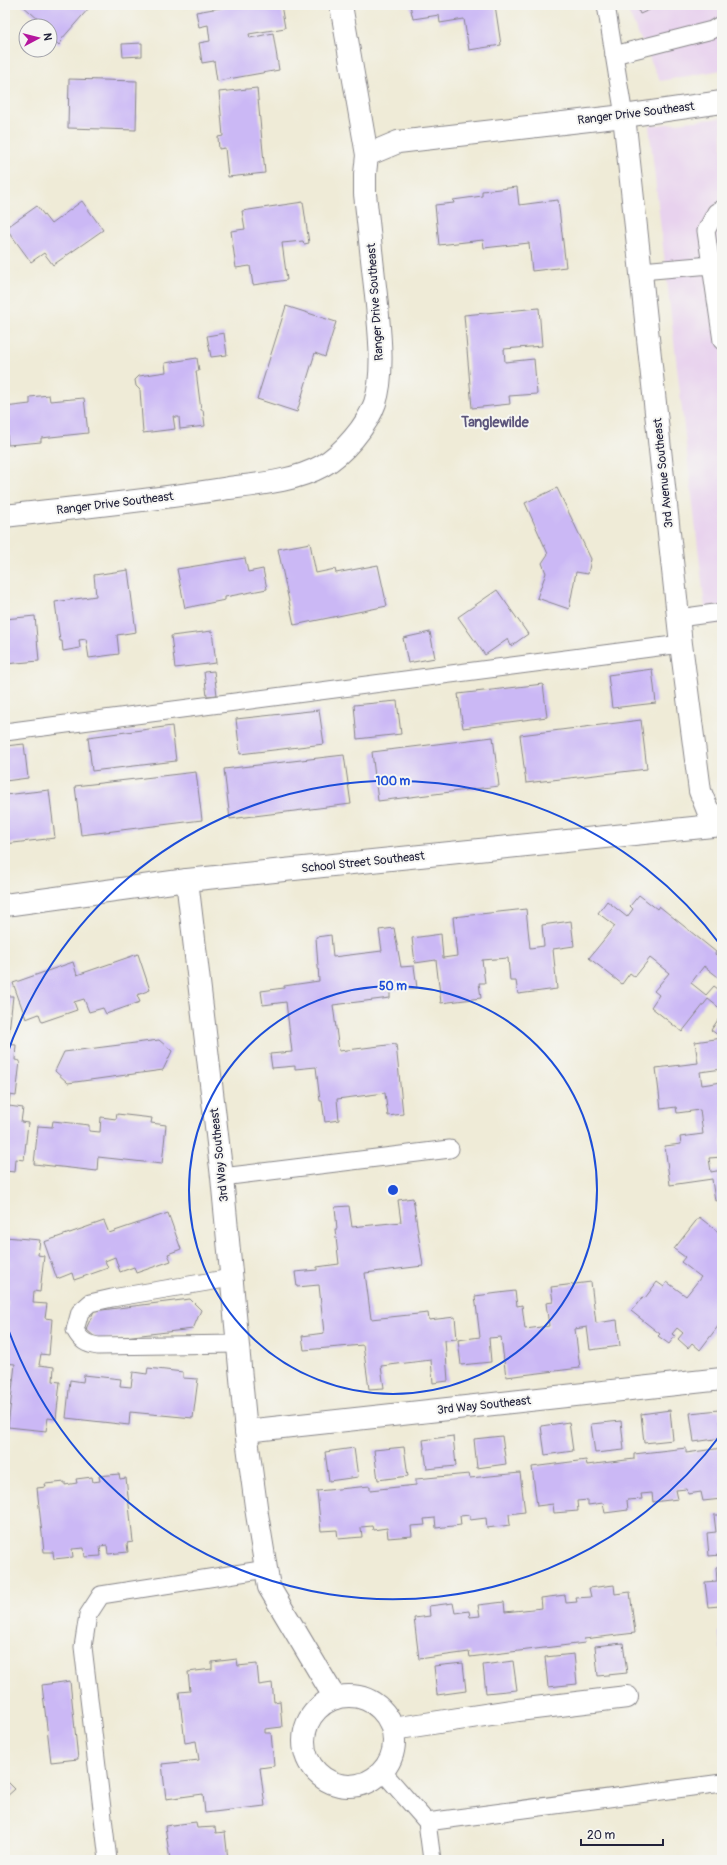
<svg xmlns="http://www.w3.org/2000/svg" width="727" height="1865" viewBox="0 0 727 1865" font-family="Pangolin,sans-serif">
  <rect width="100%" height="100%" fill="#f6f6f2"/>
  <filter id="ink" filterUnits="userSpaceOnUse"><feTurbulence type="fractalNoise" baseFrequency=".025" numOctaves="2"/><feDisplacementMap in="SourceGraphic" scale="8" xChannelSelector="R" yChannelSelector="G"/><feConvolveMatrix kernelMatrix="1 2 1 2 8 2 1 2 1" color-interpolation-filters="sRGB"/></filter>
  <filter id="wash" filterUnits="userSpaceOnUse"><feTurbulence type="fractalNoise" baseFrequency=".012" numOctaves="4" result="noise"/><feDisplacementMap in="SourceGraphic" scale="16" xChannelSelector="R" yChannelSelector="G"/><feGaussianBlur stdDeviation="0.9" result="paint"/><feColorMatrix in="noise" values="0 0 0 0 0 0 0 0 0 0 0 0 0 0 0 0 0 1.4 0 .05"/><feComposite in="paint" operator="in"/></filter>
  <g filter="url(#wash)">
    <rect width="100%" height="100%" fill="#efebd7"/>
    <g fill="#e8d2ee">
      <path d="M625 5H722V70L660 81Z"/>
      <path d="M722 118V623L707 625 649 126Z"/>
    </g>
    <g id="blocks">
      <g fill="#cbb8f5">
        <path d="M22 5H85L89 8 61 40 62 41 59 45 50 36V26H38L36 24 39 20Z"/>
        <path d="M237 5H281L285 28 249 34 250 38 273 33 279 70 217 81 214 61 202 63 199 43 210 41 208 25 199 27 196 12Z"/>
        <path d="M410 5H495L501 45 469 50 464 19 440 23 439 15 413 19Z"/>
        <path d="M636 5H661L640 14Z"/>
        <path d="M142 43V56L123 57 122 44Z"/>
        <path d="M69 79 137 81 136 130 68 128Z"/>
        <path d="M257 88 265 173 228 177 225 148 219 149 218 137 223 136 219 92Z"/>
        <path d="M517 187 519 205 558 200 566 267 532 271 529 243 484 248 483 240 439 245 435 205 454 203 453 200 482 196V191Z"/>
        <path d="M82 201 103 230 53 265 44 253 31 262 6 228 37 206 51 224Z"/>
        <path d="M303 202 309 243 304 244 303 241 282 243 287 280 253 285 250 266 236 268 231 231 245 229 242 211Z"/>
        <path d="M286 306 336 322 325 357 315 353 297 412 257 399Z"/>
        <path d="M539 308 542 346 504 349 505 362 534 359 537 394 509 396 510 404 472 408 464 315Z"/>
        <path d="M224 333 227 355 211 357 207 336Z"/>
        <path d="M197 358 199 371H196L201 410H203L205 426 180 429 179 417H174V415L173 416 175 429 143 433 140 390 136 386 135 380 139 376 166 372 165 363Z"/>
        <path d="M49 395 50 401 84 398 88 433 41 438V442L8 445 5 407 30 404V397Z"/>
        <path d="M557 488 591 559 588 574 576 572 569 609 537 598 546 573 542 563 548 554 525 503Z"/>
        <path d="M310 543 316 573 335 569 336 573 378 565 387 606 294 625 278 549Z"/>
        <path d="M245 558 248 572 263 569 267 589 225 597V600L185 608 177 569Z"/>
        <path d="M128 570 136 632 117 635 119 654 89 658 86 639 79 640 80 648 63 651 62 641H60L55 602 96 596 94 575Z"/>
        <path d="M497 590 528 634 511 646 508 639 485 655 458 617Z"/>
        <path d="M35 616 39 661 5 664V619Z"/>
        <path d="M212 631 216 663 175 668 171 636Z"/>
        <path d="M430 632 435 658 408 663 403 638Z"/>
        <path d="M652 669 656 703 612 708 608 675Z"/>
        <path d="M214 671 217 695 207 696 204 672Z"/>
        <path d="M543 684 547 717 463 728 458 694Z"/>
        <path d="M397 701 401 734 357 739 354 705Z"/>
        <path d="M319 710 324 744 240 754 236 719Z"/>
        <path d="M641 720 647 769 526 783 520 735Z"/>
        <path d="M172 726 176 761 92 771 88 737Z"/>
        <path d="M493 737 499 786 378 801 372 752Z"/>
        <path d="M24 744 28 778 5 781V746Z"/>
        <path d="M344 755 351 804 230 819 224 769Z"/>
        <path d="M196 772 202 820 81 835 75 786Z"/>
        <path d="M49 790 55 838 5 844V795Z"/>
        <path d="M639 895 657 909 659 906 716 952 715 954 722 960V980L704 966 691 983 706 995 714 986 722 992V1010L708 999 682 1032 651 1007 659 995 654 991 669 973 650 958 635 977 630 973 622 984 589 958 615 926 598 913 607 901 627 917 633 909 630 906Z"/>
        <path d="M526 909 530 948 544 946 542 925 571 921 574 946 553 949 557 989 518 994 516 981H510L508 958 482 960 485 983H479L481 998 441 1003 436 960 415 963 412 938 441 934 443 958 457 956 453 917Z"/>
        <path d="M394 928 401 967 414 966 417 988 390 991V998L333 1005 339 1051 396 1044 403 1114 388 1116 385 1093 337 1099 339 1120 325 1122 322 1101H320L316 1067 295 1069V1066L272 1068 270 1054 292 1052 286 1002 263 1005 261 991 284 988V986L319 981 316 937 331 935 333 957 382 951 379 930Z"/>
        <path d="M138 954 150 990 137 995 140 1002 106 1014 103 1008 89 1012 84 999 74 1002 77 1010 42 1022 39 1014 26 1019 13 983 73 962 77 975Z"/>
        <path d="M5 981H9L7 996H13L9 1032H5Z"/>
        <path d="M720 1017 722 1019V1038L711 1030Z"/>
        <path d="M722 1038V1069L700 1072 702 1085 722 1082V1157L709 1158 711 1172 722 1170V1200L715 1201 712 1179 670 1185 665 1146 681 1144 680 1137 703 1134 700 1110 677 1113 676 1107 661 1109 656 1068 698 1063 695 1042Z"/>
        <path d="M159 1040 172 1051 163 1070 68 1083 55 1071 64 1052Z"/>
        <path d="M5 1044 16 1045 15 1060 20 1061 16 1096 10 1095 9 1106 23 1108 21 1122 28 1123 24 1160 16 1159 15 1172 5 1171Z"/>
        <path d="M117 1114 152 1118 151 1123 166 1125 162 1164 98 1157 97 1171 34 1164 38 1126 52 1127 53 1121 89 1125V1131L100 1132 101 1117 116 1119Z"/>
        <path d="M413 1198 423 1266 365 1273 371 1319 428 1313 429 1320 455 1317 457 1339 445 1340 448 1381 433 1383 431 1360 381 1366 384 1388 369 1389 363 1345 304 1350 302 1336 324 1333 319 1285 297 1287 295 1272 317 1270V1267L339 1264 335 1229H337L335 1207 349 1206 352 1227 401 1222 398 1200Z"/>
        <path d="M168 1213 181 1249 168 1254 171 1261 136 1273 134 1267 120 1272 115 1257 105 1261 108 1268 74 1280 72 1273 57 1279 44 1242 104 1221 109 1233Z"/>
        <path d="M699 1217 722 1235V1321L700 1350 692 1343 688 1348 678 1339 683 1333 677 1328 672 1334 675 1336 669 1344 658 1336 660 1334 631 1311 643 1297 645 1298 657 1282 664 1287 667 1282 686 1296 701 1277 681 1262 685 1257 674 1249Z"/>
        <path d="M5 1237 40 1240 38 1255 44 1256 40 1292 34 1291 33 1303 47 1304 45 1318 52 1319 49 1355 41 1354 39 1365 54 1367 53 1381 60 1382 56 1419 48 1418 46 1431 8 1427 15 1364 5 1363V1324L8 1301 5 1300Z"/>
        <path d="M591 1282 596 1323 617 1320 620 1346 590 1350 587 1327 575 1329 580 1368 506 1377 501 1337 489 1338 491 1362 461 1365 458 1340 480 1337 475 1296 515 1291 517 1306 522 1305 525 1329 549 1326 546 1303 553 1302 551 1287Z"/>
        <path d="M190 1299 201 1310 193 1329 98 1340 86 1329 94 1311Z"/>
        <path d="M148 1368 183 1372V1378L198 1379 193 1418 130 1412 129 1425 66 1418 70 1380 83 1382 84 1375 121 1379 120 1386 131 1387 133 1372 147 1374Z"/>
        <path d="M670 1410 673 1440 644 1443 641 1414Z"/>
        <path d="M719 1410 722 1438 694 1442 690 1413Z"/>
        <path d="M621 1421 624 1450 595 1453 591 1424Z"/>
        <path d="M569 1422 573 1451 545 1455 541 1426Z"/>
        <path d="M453 1436 456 1466 427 1469 423 1440Z"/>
        <path d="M502 1436 506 1464 477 1468 474 1439Z"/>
        <path d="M404 1447 408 1476 378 1480 374 1450Z"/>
        <path d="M354 1448 358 1477 329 1481 325 1452Z"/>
        <path d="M686 1448V1453L722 1448V1499L703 1501 701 1492 688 1494 687 1489 676 1490 678 1499 653 1502 652 1493 641 1494 642 1499 627 1500 628 1510 605 1513 603 1503 588 1505V1500L577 1501 578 1511 554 1513 553 1504 537 1506 532 1467 586 1460 587 1465 634 1459V1454Z"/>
        <path d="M520 1473 525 1512 509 1514 510 1525 487 1528 486 1518 470 1520V1515L460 1516 461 1525 436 1528 435 1518 424 1519 425 1525 411 1526 412 1536 388 1538 387 1528 373 1530 372 1526 361 1527 362 1537 338 1539 337 1530 321 1531 317 1491 370 1486V1490L416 1485V1479L469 1474 470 1478Z"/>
        <path d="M119 1474 120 1479 126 1478 133 1542 127 1543 128 1552 108 1554 107 1545 100 1546 101 1556 85 1557 84 1548 72 1549 73 1557 54 1559 53 1552H44L37 1488 46 1487 45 1484 65 1482V1485L77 1483 76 1479 92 1477 93 1482 100 1481 99 1476Z"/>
        <path d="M714 1515H722V1618L720 1606 708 1607 705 1582 717 1581 716 1567 721 1566 720 1555 709 1556 707 1533 716 1532Z"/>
        <path d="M614 1585 615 1594 630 1592 635 1633 584 1639 585 1643 470 1657 469 1652 419 1659 414 1618 430 1616 429 1606 453 1603 455 1613 469 1611 470 1617 480 1616 478 1605 504 1602 505 1612 542 1608 541 1598 565 1595 566 1603 577 1602 576 1598 591 1597 589 1588Z"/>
        <path d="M722 1631V1650H721L719 1632Z"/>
        <path d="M623 1643 627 1673 598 1676 595 1646Z"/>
        <path d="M574 1654 577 1684 548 1687 545 1657Z"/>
        <path d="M237 1659 238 1666 257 1664 259 1685 272 1683 274 1702 280 1701 282 1727 265 1729V1733H271L274 1766 260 1768 265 1806 205 1813 203 1794 166 1799 162 1764 199 1760 196 1741 185 1743 179 1692 190 1691 188 1672 212 1669V1662Z"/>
        <path d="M513 1661 517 1690 486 1693 483 1665Z"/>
        <path d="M463 1663 466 1691 437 1695 434 1666Z"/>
        <path d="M70 1681 78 1759 51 1762 42 1685Z"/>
        <path d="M5 1779 15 1789 5 1798Z"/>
        <path d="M196 1822 197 1828 215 1827 216 1833 225 1832 228 1860H170L165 1826Z"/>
      </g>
    </g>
  </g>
  <g filter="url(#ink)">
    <use href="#blocks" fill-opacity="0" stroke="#888689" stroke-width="1"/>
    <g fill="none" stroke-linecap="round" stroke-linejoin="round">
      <defs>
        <g id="lane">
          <path d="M606 5 624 116"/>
          <path d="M614 55 712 30 722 24"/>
          <path d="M722 209 716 212 706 231 722 341"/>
          <path d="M641 271 711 265"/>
          <path d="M679 618 722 612"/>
          <path d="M5 732 681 644"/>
          <path d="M222 1177 450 1149"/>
          <path d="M231 1278 112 1298 90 1303 80 1312 75 1330C81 1341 86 1344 98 1346L238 1344"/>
          <path d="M382 1771 427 1822 432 1860"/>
          <path d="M427 1822 722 1783"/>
          <path d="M108 1860 83 1647 88 1615 101 1595 266 1569"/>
        </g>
        <g id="street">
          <path d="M341 5 367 155"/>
          <path d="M624 116 681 644 700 791 708 811 722 821"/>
          <path d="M5 516C80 507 155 500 229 488 260 484 295 481 322 466 343 454 367 426 375 403 385 373 379 327 376 295 372 262 369 228 365 194V174L367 155 398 142 624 116 722 102"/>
          <path d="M187 880 222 1177 246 1431 257 1514 269 1587 335 1698"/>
          <path d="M5 905 187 880 722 825"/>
          <path d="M246 1431 722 1379"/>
          <circle cx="349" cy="1741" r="45"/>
          <path d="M393 1729 518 1710 627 1697"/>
        </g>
      </defs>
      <use href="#lane" stroke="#888689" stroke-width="19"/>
      <use href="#street" stroke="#888689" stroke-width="24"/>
      <use href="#lane" stroke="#fff" stroke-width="17"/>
      <use href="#street" stroke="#fff" stroke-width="22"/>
    </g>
  </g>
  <g fill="none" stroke="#1d4ed8" stroke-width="2">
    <circle cx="393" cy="1190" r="204"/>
    <path d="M722 1433A409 409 0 0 1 5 1320M5 1060A409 409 0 0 1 722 947"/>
  </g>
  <g text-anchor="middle" stroke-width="4" stroke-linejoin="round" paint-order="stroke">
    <g font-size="12" fill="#22223b" stroke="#f6f6f2">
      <text transform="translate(636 113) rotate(-7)" y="4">Ranger Drive Southeast</text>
      <text transform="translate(375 302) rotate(-94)" y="4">Ranger Drive Southeast</text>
      <text transform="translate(663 473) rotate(-96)" y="4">3rd Avenue Southeast</text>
      <text transform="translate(115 503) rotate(-7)" y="4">Ranger Drive Southeast</text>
      <text transform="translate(363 862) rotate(-6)" y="4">School Street Southeast</text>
      <text transform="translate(219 1155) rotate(-96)" y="4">3rd Way Southeast</text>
      <text transform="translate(484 1405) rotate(-6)" y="4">3rd Way Southeast</text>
    </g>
    <g font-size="14" font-weight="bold" fill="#5d567c" stroke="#f6f6f2">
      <text x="495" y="427">Tanglewilde</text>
    </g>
  </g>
  <circle cx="393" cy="1190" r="6" fill="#1d4ed8" stroke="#f6f6f2" stroke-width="2"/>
  <g font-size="12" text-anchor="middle" font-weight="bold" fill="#1d4ed8" stroke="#f6f6f2" stroke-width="4" stroke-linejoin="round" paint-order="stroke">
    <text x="393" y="785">100 m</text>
    <text x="393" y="990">50 m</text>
  </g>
  <rect width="727" height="1865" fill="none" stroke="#f6f6f2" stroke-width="20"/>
  <g transform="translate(38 38) rotate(83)"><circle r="19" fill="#f6f6f2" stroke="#a1a1a9"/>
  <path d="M0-3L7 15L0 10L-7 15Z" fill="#b5179e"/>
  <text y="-6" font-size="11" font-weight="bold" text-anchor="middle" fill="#22223b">N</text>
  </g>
  <path d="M581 1839v6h82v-6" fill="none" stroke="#22223b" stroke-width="2"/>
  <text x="587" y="1839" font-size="12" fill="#22223b" stroke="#f6f6f2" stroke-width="3" paint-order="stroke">20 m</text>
</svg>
